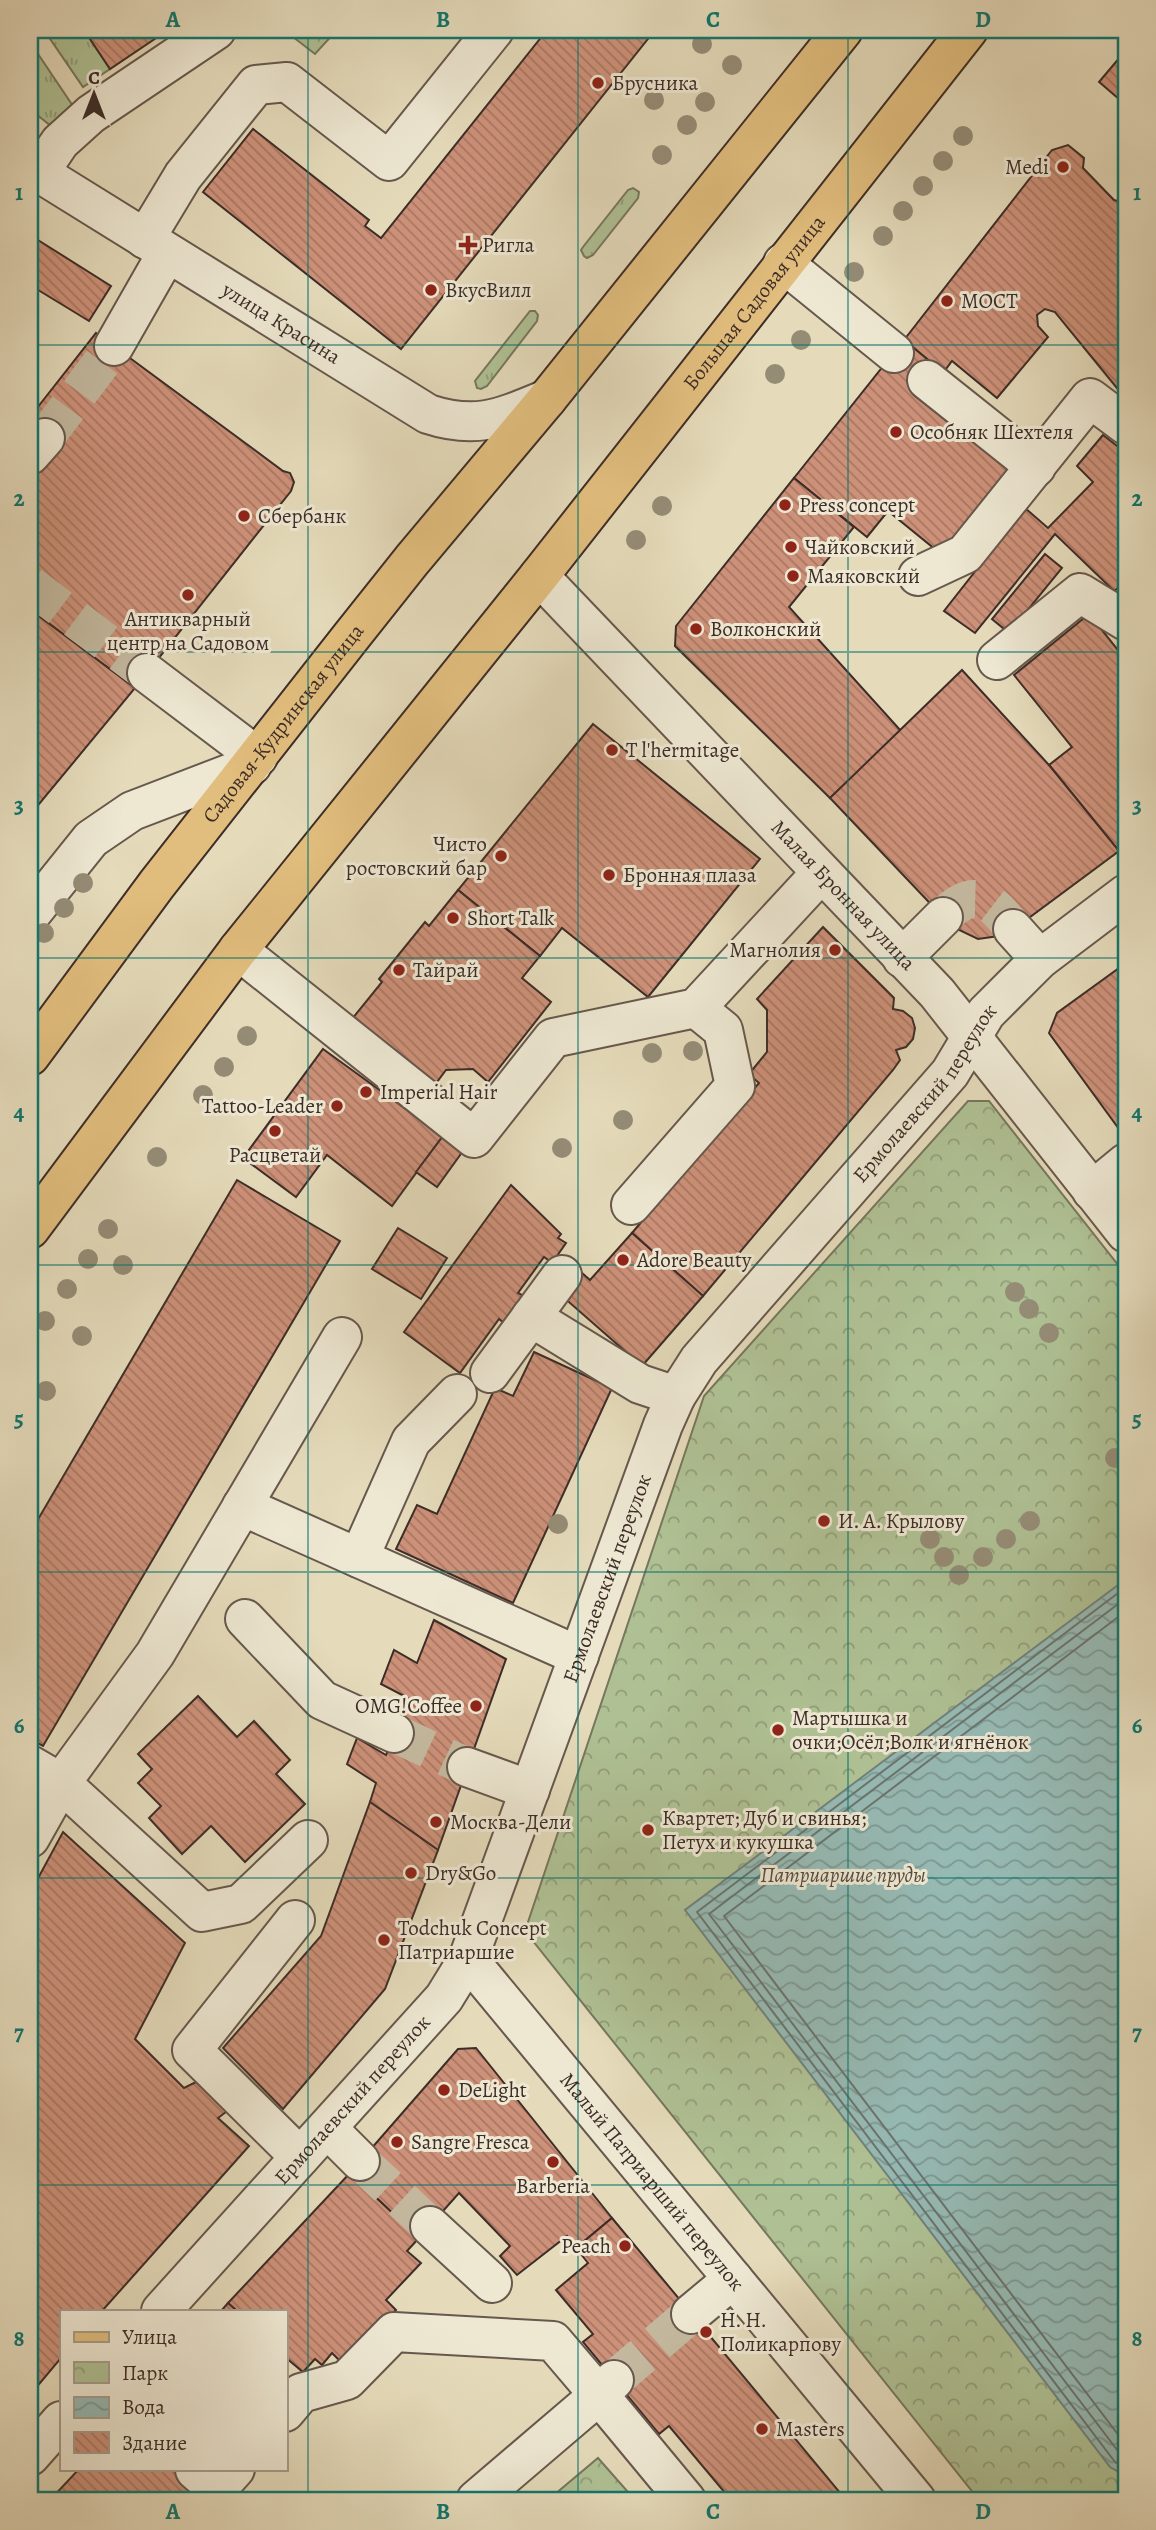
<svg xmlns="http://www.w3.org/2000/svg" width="1156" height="2530" viewBox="0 0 1156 2530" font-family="Alegreya,serif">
  <defs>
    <pattern id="grass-tufts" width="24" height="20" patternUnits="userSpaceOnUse" patternTransform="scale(1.75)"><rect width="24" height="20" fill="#afc194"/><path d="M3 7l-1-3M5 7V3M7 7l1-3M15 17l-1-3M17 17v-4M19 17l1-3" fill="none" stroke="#909d79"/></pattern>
    <pattern id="park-crowns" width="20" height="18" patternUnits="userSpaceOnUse" patternTransform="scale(1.75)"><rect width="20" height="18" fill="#afc194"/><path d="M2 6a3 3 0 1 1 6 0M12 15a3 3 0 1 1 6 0" fill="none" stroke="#909d79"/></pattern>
    <pattern id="water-waves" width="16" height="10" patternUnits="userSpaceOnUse" patternTransform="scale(1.75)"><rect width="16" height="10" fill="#96bab4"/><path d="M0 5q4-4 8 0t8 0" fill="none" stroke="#7c9892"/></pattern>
    <pattern id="building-back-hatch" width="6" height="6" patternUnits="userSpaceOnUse" patternTransform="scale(1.75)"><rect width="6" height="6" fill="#cd9179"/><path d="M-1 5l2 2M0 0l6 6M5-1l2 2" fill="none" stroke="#a87763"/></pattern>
  </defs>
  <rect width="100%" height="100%" fill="#e5dbbb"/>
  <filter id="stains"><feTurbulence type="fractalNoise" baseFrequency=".00286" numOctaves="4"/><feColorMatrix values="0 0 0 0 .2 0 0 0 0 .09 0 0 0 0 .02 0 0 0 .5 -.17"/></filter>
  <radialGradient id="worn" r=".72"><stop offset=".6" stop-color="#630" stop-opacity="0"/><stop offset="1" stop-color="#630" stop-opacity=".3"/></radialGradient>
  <g fill="url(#grass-tufts)" stroke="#76775e" stroke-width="2">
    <path d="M44 30H84L110 69 83 87Z"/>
    <path d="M30 42 79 115 57 131 30 109Z"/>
    <path d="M633 188 639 192 638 198 593 255 587 258 584 256 581 250 583 247 628 190Z"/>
    <path d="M530 311H535L538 315 537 321 487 386 481 389 477 388 475 381Z"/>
  </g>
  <g fill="url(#park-crowns)" stroke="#76775e" stroke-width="2">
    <path d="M284 30H337L315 54Z"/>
    <path d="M968 1101H989L1126 1275V2500H979L525 1931 704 1396Z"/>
    <path d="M598 2458 635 2500H548Z"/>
  </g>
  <path fill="url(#water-waves)" stroke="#72827c" stroke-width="2" d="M1126 1579V2476L1110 2467 685 1910Z"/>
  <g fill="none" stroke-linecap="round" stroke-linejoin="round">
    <g stroke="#6a746e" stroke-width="2">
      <path d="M1126 1587 697 1912 1115 2462 1126 2469"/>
      <path d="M1126 1598 709 1914 1121 2455 1126 2459"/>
      <path d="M1126 1611 724 1916 1126 2445"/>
    </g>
  </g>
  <g fill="url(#building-back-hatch)" stroke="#3d2d28" stroke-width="2">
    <path d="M84 30H168L110 69Z"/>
    <path d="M547 30H655L401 349 203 192 253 129 369 220 365 226 381 238Z"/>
    <path d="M1126 50V105L1099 82Z"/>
    <path d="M1068 145 1084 158 1083 168 1114 200 1126 203V389L1121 393 1055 312 1045 309 1037 315 1038 326 1048 337 997 398 952 361 943 373 904 340 1052 150Z"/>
    <path d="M30 235 111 286 89 321 30 285Z"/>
    <path d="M96 333 283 471 290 473 294 482 291 491 135 688 30 609V483L57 448 30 426V417Z"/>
    <path d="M904 340 937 367 914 395 1009 470 941 554 888 511 867 537 794 478Z"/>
    <path d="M1103 435 1126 453V582L1114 591 1055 534 975 633 944 611 1025 508 1048 528 1093 482 1077 466Z"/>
    <path d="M794 478 854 527 789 607 901 731 830 798 675 646 676 626Z"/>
    <path d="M1045 554 1062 568 1009 633 992 619Z"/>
    <path d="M32 611 135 688 30 815V613Z"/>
    <path d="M1089 614 1126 660V845L1119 851 1049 765 1072 747 1014 675Z"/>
    <path d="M962 670 1049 765 1119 851 1006 935 978 939 957 929 943 917 830 798Z"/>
    <path d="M593 724 760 859 648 997 562 928 540 956 458 890Z"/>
    <path d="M458 890 540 956 522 978 551 1002 488 1082 473 1069 446 1070 434 1086 352 1019 382 982 379 979 425 922 429 926Z"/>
    <path d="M823 927 894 998 893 1009 903 1011 912 1018 915 1028 913 1039 906 1047 896 1050 900 1060 893 1070 703 1296 632 1233 759 1083 749 1074 767 1052V1010L757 999Z"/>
    <path d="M1126 963V1123L1119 1129 1049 1033 1057 1013Z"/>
    <path d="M323 1049 443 1136 392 1206 327 1155 296 1197 243 1158Z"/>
    <path d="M443 1136 463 1151 437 1187 416 1172Z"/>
    <path d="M237 1180 340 1241 43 1746 30 1739V1533Z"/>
    <path d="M511 1185 561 1234 558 1238 566 1243 552 1263 544 1257 518 1293 524 1296 504 1323 499 1319 460 1373 404 1332Z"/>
    <path d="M398 1228 447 1258 421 1299 372 1269Z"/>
    <path d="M632 1233 703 1296 642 1366 562 1296 582 1273 590 1280Z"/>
    <path d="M534 1352 612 1388 513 1603 396 1549 417 1505 437 1514 495 1388 513 1396Z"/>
    <path d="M434 1620 506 1659 438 1850 370 1802 376 1783 347 1764 357 1738 386 1755 408 1698 381 1684 394 1650 417 1663Z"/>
    <path d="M198 1696 237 1737 254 1721 290 1760 276 1774 305 1804 245 1862 211 1826 182 1854 149 1818 161 1806 138 1783 152 1769 138 1754Z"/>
    <path d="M370 1802 438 1850 385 1989 283 2109 223 2048 321 1936Z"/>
    <path d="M63 1832 185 1943 135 2039 184 2088 206 2077 234 2106 218 2118 249 2146 102 2311H61V2358L30 2395V1893Z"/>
    <path d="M476 2048 612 2218 576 2248 567 2236 517 2275 500 2256 510 2246 459 2193 419 2238 350 2173 458 2049Z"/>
    <path d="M350 2173 419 2238 407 2251 421 2263 386 2300 396 2310 344 2365 332 2353 322 2365 315 2359 303 2372 285 2357V2311H237L228 2303Z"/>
    <path d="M612 2218 846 2500H731L669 2426 659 2434 583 2342 593 2334 556 2290 588 2263 576 2248Z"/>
    <path d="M228 2303 237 2311H221Z"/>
    <path d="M79 2469H172L192 2487 180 2500 173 2494 168 2500H50Z"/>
  </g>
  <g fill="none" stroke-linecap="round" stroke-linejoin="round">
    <g stroke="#c3b89e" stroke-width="38" stroke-dasharray="38 19" stroke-linecap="butt">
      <path d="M45 438 114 346"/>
      <path d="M30 585 147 673"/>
      <path d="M943 917C973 886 991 898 1013 929"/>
      <path d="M394 1733 467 1767"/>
      <path d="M360 2161 430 2226"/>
      <path d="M614 2380 691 2314"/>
    </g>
    <defs>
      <g id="minor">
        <path id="s1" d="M30 167 428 414C477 430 501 418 547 399"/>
        <path d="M39 173 60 142 91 114 216 30"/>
        <path d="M145 239 183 176 256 85 287 82 389 161 494 30"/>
        <path d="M783 263 894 353"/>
        <path d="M114 346 167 253"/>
        <path d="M927 380 1036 467"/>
        <path d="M30 455 45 438"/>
        <path id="s2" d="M539 576 937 993 1126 1233"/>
        <path d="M918 576 965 554 1090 398 1126 425"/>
        <path d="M997 660 1080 593 1126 621"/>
        <path d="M147 673 258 757"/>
        <path d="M30 915 91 839 132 811 252 765"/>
        <path d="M1013 929 1040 959"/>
        <path d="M238 950 474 1138 553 1038 696 1008 821 873"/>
        <path d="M902 958 943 917"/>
        <path d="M1092 1191 1126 1163"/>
        <path d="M631 1205 735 1086 723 1030 696 1008"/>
        <path d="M531 1317 640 1384 676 1396"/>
        <path d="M490 1373 562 1275"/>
        <path d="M242 1506 579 1656"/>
        <path d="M359 1558 411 1441 457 1394"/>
        <path d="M245 1619 322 1700 394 1733"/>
        <path d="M30 1765 61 1783 30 1838"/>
        <path d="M467 1767 530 1790"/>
        <path d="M308 1840 241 1904 202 1912 61 1783 155 1654 342 1337"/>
        <path d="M295 1920 192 2050 300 2157"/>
        <path id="s3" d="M468 1959 916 2500"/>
        <path d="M327 2128 360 2161"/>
        <path d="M430 2226 492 2283"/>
        <path id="s4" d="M161 2311 444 1998 468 1959 663 1425 676 1396 699 1360 950 1073 986 1013 1040 959 1126 894"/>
        <path d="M691 2314 733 2279"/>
        <path d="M285 2412 301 2393 347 2380 394 2332 553 2341 599 2395 614 2380"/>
        <path d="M30 2456 61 2421"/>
        <path d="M195 2470 217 2489 235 2469"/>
        <path d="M476 2500 599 2395 686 2500"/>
      </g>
      <g id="major">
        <path id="s5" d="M30 1056 157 884 350 638 412 560 547 399 843 30"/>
        <path id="s6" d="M30 1229 238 950 539 576 968 30"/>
      </g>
    </defs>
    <use href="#minor" stroke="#67584d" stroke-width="42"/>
    <use href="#major" stroke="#3d2d28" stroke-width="42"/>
    <use href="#minor" stroke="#eee8d3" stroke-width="38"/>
    <use href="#major" stroke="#e2be7e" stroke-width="38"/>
  </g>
  <g fill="#958c76">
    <circle cx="702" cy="44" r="10"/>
    <circle cx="732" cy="65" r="10"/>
    <circle cx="654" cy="100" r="10"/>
    <circle cx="705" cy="102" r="10"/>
    <circle cx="687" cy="125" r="10"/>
    <circle cx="963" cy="136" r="10"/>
    <circle cx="662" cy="155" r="10"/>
    <circle cx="943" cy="161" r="10"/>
    <circle cx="923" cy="186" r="10"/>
    <circle cx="903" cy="211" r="10"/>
    <circle cx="883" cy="236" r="10"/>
    <circle cx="854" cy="272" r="10"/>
    <circle cx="801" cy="340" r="10"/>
    <circle cx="775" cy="374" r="10"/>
    <circle cx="662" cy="506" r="10"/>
    <circle cx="636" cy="540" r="10"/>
    <circle cx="83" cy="883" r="10"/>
    <circle cx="64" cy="908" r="10"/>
    <circle cx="44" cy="933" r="10"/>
    <circle cx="247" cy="1036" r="10"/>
    <circle cx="693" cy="1051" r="10"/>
    <circle cx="652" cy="1053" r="10"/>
    <circle cx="224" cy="1067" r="10"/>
    <circle cx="203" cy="1095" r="10"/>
    <circle cx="623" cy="1120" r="10"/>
    <circle cx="562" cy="1148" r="10"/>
    <circle cx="157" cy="1157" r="10"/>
    <circle cx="108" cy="1229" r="10"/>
    <circle cx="88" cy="1259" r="10"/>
    <circle cx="123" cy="1265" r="10"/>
    <circle cx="67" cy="1289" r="10"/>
    <circle cx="1015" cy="1292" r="10"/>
    <circle cx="1029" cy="1309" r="10"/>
    <circle cx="45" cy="1321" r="10"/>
    <circle cx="1049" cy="1333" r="10"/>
    <circle cx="82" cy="1336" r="10"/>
    <circle cx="46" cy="1391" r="10"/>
    <circle cx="1115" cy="1458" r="10"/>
    <circle cx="1030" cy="1521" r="10"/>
    <circle cx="558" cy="1524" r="10"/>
    <circle cx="930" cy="1539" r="10"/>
    <circle cx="1006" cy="1539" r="10"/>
    <circle cx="944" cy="1557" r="10"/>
    <circle cx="983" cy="1557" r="10"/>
    <circle cx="959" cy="1575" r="10"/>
  </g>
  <path fill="none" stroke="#0f766e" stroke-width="2" stroke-opacity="0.55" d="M308 30V2500M578 30V2500M848 30V2500M30 345H1126M30 652H1126M30 958H1126M30 1265H1126M30 1572H1126M30 1878H1126M30 2185H1126"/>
  <g fill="#8f2418" stroke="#eee8d3" stroke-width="2.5">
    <circle cx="598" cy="83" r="7"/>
    <circle cx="1063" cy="167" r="7"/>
    <path d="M464.5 234.5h7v7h7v7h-7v7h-7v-7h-7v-7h7z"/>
    <circle cx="431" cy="290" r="7"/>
    <circle cx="947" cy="301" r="7"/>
    <circle cx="896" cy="432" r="7"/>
    <circle cx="785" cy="505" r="7"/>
    <circle cx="244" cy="516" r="7"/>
    <circle cx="791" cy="547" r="7"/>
    <circle cx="793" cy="576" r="7"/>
    <circle cx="188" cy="595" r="7"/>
    <circle cx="696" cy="629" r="7"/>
    <circle cx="612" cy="750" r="7"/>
    <circle cx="501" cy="856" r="7"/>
    <circle cx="609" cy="875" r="7"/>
    <circle cx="453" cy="918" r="7"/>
    <circle cx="835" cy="950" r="7"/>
    <circle cx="399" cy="970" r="7"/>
    <circle cx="366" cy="1092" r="7"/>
    <circle cx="337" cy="1106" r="7"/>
    <circle cx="275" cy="1131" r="7"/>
    <circle cx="623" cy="1260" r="7"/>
    <circle cx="824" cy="1521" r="7"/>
    <circle cx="476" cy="1706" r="7"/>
    <circle cx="778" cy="1730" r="7"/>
    <circle cx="436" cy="1822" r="7"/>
    <circle cx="648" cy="1830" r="7"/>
    <circle cx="411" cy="1873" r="7"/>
    <circle cx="384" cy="1940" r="7"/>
    <circle cx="444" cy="2090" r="7"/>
    <circle cx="397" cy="2142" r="7"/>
    <circle cx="553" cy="2162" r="7"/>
    <circle cx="625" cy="2246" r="7"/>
    <circle cx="706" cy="2332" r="7"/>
    <circle cx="762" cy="2429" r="7"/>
  </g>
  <g text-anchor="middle" stroke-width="6" stroke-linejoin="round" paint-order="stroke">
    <g font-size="21" fill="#3d2d28" stroke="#eee8d3" text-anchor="start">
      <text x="612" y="90">Брусника</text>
      <text x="1049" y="174" text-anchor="end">Medi</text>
      <text x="482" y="252">Ригла</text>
      <text x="445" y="297">ВкусВилл</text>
      <text x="961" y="308">МОСТ</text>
      <text x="910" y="439">Особняк Шехтеля</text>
      <text x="799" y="512">Press concept</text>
      <text x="258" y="523">Сбербанк</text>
      <text x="805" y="554">Чайковский</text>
      <text x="807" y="583">Маяковский</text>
      <text x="188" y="626" text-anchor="middle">Антикварный<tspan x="188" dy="24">центр на Садовом</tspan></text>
      <text x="710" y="636">Волконский</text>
      <text x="626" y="757">Т l'hermitage</text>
      <text x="487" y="851" text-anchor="end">Чисто<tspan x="487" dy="24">ростовский бар</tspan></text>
      <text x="623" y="882">Бронная плаза</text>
      <text x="467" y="925">Short Talk</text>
      <text x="821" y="957" text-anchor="end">Магнолия</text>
      <text x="413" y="977">Тайрай</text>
      <text x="380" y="1099">Imperial Hair</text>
      <text x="323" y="1113" text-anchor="end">Tattoo-Leader</text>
      <text x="275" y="1162" text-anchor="middle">Расцветай</text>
      <text x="637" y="1267">Adore Beauty</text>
      <text x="838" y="1528">И. А. Крылову</text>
      <text x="462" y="1713" text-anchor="end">OMG!Coffee</text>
      <text x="792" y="1725">Мартышка и<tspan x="792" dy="24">очки;Осёл;Волк и ягнёнок</tspan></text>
      <text x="662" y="1825">Квартет; Дуб и свинья;<tspan x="662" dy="24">Петух и кукушка</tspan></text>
      <text x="450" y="1829">Москва-Дели</text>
      <text x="425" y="1880">Dry&amp;Go</text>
      <text x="398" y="1935">Todchuk Concept<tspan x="398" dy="24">Патриаршие</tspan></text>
      <text x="458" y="2097">DeLight</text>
      <text x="411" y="2149">Sangre Fresca</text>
      <text x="553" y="2193" text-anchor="middle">Barberia</text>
      <text x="611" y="2253" text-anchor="end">Peach</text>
      <text x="720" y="2327">Н. Н.<tspan x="720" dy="24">Поликарпову</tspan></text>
      <text x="776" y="2436">Masters</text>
    </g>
    <g font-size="21" fill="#3d2d28" stroke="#eee8d3">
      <text dy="7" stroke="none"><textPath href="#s6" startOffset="1176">Большая Садовая улица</textPath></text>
      <text dy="7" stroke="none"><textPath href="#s1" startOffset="296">улица Красина</textPath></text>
      <text dy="7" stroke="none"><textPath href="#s5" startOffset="418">Садовая-Кудринская улица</textPath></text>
      <text dy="7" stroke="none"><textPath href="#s2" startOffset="441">Малая Бронная улица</textPath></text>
      <text dy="7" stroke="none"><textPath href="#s4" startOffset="1461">Ермолаевский переулок</textPath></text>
      <text dy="7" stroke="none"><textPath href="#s4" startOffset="873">Ермолаевский переулок</textPath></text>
      <text dy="7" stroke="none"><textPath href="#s4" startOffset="285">Ермолаевский переулок</textPath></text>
      <text dy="7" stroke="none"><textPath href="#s3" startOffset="289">Малый Патриарший переулок</textPath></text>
    </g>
    <g font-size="21" font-style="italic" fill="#544b3e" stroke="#eee8d3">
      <text x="843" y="1882">Патриаршие пруды</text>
    </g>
  </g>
  <rect width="1156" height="2530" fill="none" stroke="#e5dbbb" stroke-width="77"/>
  <rect x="60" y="2310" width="228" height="161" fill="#eee8d3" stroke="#a79d8f" stroke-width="2"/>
  <rect x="74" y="2332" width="35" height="10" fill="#e2be7e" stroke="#a79d8f" stroke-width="2"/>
  <text x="122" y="2344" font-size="21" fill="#3d2d28">Улица</text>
  <rect x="74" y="2362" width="35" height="21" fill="url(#park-crowns)" stroke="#a79d8f" stroke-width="2"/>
  <text x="122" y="2380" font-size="21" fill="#3d2d28">Парк</text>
  <rect x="74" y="2397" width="35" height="21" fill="url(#water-waves)" stroke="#a79d8f" stroke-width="2"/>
  <text x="122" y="2414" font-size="21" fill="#3d2d28">Вода</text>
  <rect x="74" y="2432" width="35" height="21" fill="url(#building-back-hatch)" stroke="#a79d8f" stroke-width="2"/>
  <text x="122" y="2450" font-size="21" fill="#3d2d28">Здание</text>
  <g transform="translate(94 94)" stroke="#eee8d3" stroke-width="5" paint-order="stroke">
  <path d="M0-5L12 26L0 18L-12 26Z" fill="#3d2d28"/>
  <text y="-10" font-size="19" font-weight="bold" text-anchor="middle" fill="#3d2d28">С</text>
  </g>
  <rect x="38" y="38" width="1080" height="2454" fill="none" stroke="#0f766e" stroke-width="2.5"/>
  <g font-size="23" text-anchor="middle" font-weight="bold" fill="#0f766e">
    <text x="173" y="27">A</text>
    <text x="443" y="27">B</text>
    <text x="713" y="27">C</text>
    <text x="983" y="27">D</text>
    <text x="19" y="200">1</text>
    <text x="1137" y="200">1</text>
    <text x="19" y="506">2</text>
    <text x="1137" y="506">2</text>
    <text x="19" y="813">3</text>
    <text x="1137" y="813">3</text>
    <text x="19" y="1120">4</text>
    <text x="1137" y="1120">4</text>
    <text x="19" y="1426">5</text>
    <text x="1137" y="1426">5</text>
    <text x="19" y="1733">6</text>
    <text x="1137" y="1733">6</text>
    <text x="19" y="2040">7</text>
    <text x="1137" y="2040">7</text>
    <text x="19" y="2346">8</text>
    <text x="1137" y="2346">8</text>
    <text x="173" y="2519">A</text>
    <text x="443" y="2519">B</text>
    <text x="713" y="2519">C</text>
    <text x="983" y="2519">D</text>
  </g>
  <rect width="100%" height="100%" filter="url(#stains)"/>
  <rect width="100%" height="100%" fill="url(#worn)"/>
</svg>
